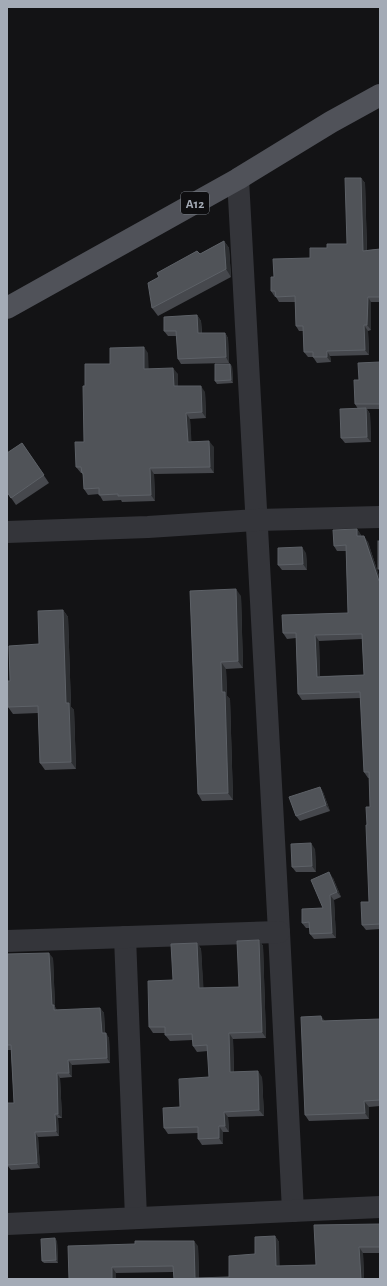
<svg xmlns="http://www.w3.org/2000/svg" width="387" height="1286" viewBox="0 0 387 1286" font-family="'Alegreya Sans',sans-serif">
  <rect width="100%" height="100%" fill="#131315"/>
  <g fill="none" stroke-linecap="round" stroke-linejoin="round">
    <g stroke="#34353a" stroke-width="22">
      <path d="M238 179 279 932 293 1211"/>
      <path d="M7 532 148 527 257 520 380 517"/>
      <path d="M125 937 136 1218"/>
      <path d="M7 941 279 932"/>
      <path d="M7 1224 380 1207"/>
    </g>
    <path stroke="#505259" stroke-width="22" d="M7 308 238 179 331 122 380 95"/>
  </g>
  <g fill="#46484d" fill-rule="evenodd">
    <path d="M361 178 365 183 367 250 380 249V302H371V330L368 331 369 355 330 356 331 362 317 363 313 357H308L304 352 303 331H299L296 326 295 302H279L276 297H275L271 291 274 277 310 258 327 248 347 244Z"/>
    <path d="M224 241 229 248 231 277 158 316 152 308 159 277 197 251 200 254Z"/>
    <path d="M197 315 201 321 202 333H225L228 338 229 363 181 364 178 359 177 336H168L164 331Z"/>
    <path d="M148 353V369L178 374V386L205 392 206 418 190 419 191 441 214 447V473L154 474 155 501 122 502 121 500 103 501 99 494 88 495 84 489 83 475 82 473H81L76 467 84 442 85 386 110 364Z"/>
    <path d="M380 362V409H367L370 414 371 442 345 443 341 438 358 409 355 404 359 380Z"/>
    <path d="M232 366 233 383 217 384 215 381Z"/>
    <path d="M22 443 49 483 16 505 7 492Z"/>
    <path d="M357 529 361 535V536L368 542 380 579V929L366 930 362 925 369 902 367 825 370 807 369 778H368L364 772 361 698 302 700 298 694 296 638 287 639 283 633 348 613 346 551H337L334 546ZM362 639 364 675 320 676 319 641Z"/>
    <path d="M306 553 307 570H282L278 565Z"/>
    <path d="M190 591 241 596 243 668 226 669 227 696 230 699 233 800 202 801 198 794Z"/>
    <path d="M63 610 68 617 71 707 74 710 76 769 45 770 40 763 38 713 13 714 8 707 10 681 39 644Z"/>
    <path d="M320 787 323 792 330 811 300 821 296 816Z"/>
    <path d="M315 849 316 872H296L292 867Z"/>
    <path d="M333 878 341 897 334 900 336 938 314 939 310 934V928H306L302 923 323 908Z"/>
    <path d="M259 940 263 946 266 1038 233 1039 234 1072 262 1077 264 1116 228 1117 229 1132H223V1144L202 1145 198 1139V1133L168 1134 164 1128 180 1107 209 1077 208 1051 197 1052 193 1046V1040L170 1041 165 1035V1033H153L149 1027 173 980 197 943 201 949 203 988 239 987Z"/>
    <path d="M7 954 53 958 55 1007 57 1010 100 1008 104 1013 105 1033 109 1038 110 1063 72 1065V1077L60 1078 62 1118H58L59 1136 38 1137 40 1168 11 1170 7 1165 14 1103 11 1050H7Z"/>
    <path d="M380 1019V1106L369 1107V1119L309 1121 305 1115 325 1021Z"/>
    <path d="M380 1224V1253H363L364 1279H174L173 1272 116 1273V1279H69L68 1246H198L199 1278 229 1277 255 1254 275 1236 279 1242V1266L316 1265Z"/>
    <path d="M57 1241 58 1263H44L42 1261Z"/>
  </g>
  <g fill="#2d2f32">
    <path d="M361 178 365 183 367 256 363 251Z"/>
    <path d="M224 241 229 248 231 277 226 269Z"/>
    <path d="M368 297 371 302V330L367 325Z"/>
    <path d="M197 315 201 321 202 339 198 333Z"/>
    <path d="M364 325 368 331 369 355 365 350Z"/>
    <path d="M225 333 228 338 229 363 226 357Z"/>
    <path d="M144 347 148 353 149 375 144 369Z"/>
    <path d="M327 351 330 356 331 362 327 357Z"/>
    <path d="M230 364 232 366 233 383 231 380Z"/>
    <path d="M173 368 178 374V392L174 386Z"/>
    <path d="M201 386 205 392 206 418 202 412Z"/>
    <path d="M366 408 370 414 371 442 367 437Z"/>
    <path d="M186 413 190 419 192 448 188 442Z"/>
    <path d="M209 441 214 447V473L210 467Z"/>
    <path d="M150 468 154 474 155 501 151 495Z"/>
    <path d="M357 529 361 535V542L357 536Z"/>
    <path d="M364 536 368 542 380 579V583L379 581Z"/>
    <path d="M302 547 306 553 307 570 303 564Z"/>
    <path d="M236 589 241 596 243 668 238 661Z"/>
    <path d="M63 610 68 617 71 707 74 710 76 769 71 762 66 703Z"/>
    <path d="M315 635 319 641 320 682 317 677Z"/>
    <path d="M221 662 226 669 227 696 230 699 233 800 228 793 222 692Z"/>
    <path d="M320 787 323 792 330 811 326 805Z"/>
    <path d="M311 843 315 849 316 872 312 866Z"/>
    <path d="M329 872 333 878 341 897 337 892Z"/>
    <path d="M330 895 334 900 336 938 332 933Z"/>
    <path d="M259 940 263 946 266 1038 262 1032Z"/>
    <path d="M197 943 201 949 204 994 199 988Z"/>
    <path d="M49 953 53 958 55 1007 57 1010 58 1014 52 1005Z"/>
    <path d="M100 1008 104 1013 105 1038 102 1033Z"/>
    <path d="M321 1016 326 1022 322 1021Z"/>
    <path d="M106 1033 109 1038 110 1063 107 1058Z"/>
    <path d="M229 1033 233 1039 234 1078 230 1072Z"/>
    <path d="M68 1060 72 1065V1077L69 1073Z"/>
    <path d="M258 1071 262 1077 264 1116 259 1110Z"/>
    <path d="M57 1073 60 1078 62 1118 58 1114Z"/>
    <path d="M364 1101 369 1107V1119L365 1113Z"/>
    <path d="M224 1112 228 1117 229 1132 225 1126Z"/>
    <path d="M55 1114 58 1118 59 1136 56 1131Z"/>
    <path d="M219 1126 223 1132V1144L219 1138Z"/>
    <path d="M35 1132 38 1137 40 1168 37 1163Z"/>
    <path d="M275 1236 279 1242 280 1272 276 1266Z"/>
    <path d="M55 1238 57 1241 58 1263 56 1260Z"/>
    <path d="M194 1241 198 1246 199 1279 195 1278Z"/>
    <path d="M359 1247 363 1253 364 1279H361Z"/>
    <path d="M112 1267 116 1273V1279H112Z"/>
  </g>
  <g fill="#505358" stroke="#5d6167" fill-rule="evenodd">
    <path d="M345 178H361L363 251 380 249V297H368L367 325H364L365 350 327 351V357H313V352H304L303 326H296L295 296 276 297 275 291H271V277H274L273 259 310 258V248H327V244H347Z"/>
    <path d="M224 241 226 269 152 308 148 283 159 277 157 273 197 251 200 254Z"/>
    <path d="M197 315 198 333H225L226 357 178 359 176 331H164V317Z"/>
    <path d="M144 347V369L173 368 174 386H201L202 412 186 413 188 442 209 441 210 467 150 468 151 495 118 496V494L99 495V488L84 489 83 473H82L81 467H76L75 442H84L83 386H85V364H110V348Z"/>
    <path d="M380 362V404H355L354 380H359L358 363Z"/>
    <path d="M215 364H230L231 380 215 381Z"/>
    <path d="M366 408 367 437 341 438 340 409Z"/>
    <path d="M22 443 44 475 11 498 7 492V453Z"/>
    <path d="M357 529V536H364L379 581H380V924L362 925 361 902H369L366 825H367L366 807H370L369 772H364L360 692 298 694 296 633H283L282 615 348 613 346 545 334 546 333 530ZM362 634 364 675 317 677 315 635Z"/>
    <rect x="378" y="541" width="2" height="28"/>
    <path d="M302 547 303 564 278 565V548Z"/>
    <path d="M236 589 238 661 221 662 222 692H225L228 793 198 794 190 591Z"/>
    <path d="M63 610 66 703H69L71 762 40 763 38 706 8 707 7 681H10L9 646 39 644 38 611Z"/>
    <path d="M320 787 326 805 296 816 289 797Z"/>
    <path d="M311 843 312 866 292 867 291 844Z"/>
    <path d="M329 872 337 892 330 895 332 933 310 934 309 922 302 923V909L323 908 311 880Z"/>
    <path d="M259 940 262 1032 229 1033 230 1072 258 1071 259 1110 224 1112 225 1126H219V1138L198 1139V1127L164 1128 163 1108 180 1107 179 1079 209 1077 207 1045 193 1046 192 1034 165 1035V1027H149L148 981 173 980 171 944 197 943 199 988 239 987 237 941Z"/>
    <path d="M49 953 52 1005H54V1010L100 1008 102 1033H106L107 1058 68 1060 69 1073H57L58 1114H55L56 1131 35 1132 37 1163 7 1165V1103H14L11 1045H7V954Z"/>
    <path d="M321 1016 322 1021 380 1019V1100L364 1101 365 1113 305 1115 301 1017Z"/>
    <path d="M380 1224V1247H359L361 1279H174L173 1266 112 1267V1279H69L68 1246 135 1244V1241H194L195 1278 229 1277V1256L255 1254V1237L275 1236 276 1266 316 1265 314 1225Z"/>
    <path d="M55 1238 56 1260 42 1261 41 1239Z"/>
  </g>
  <g text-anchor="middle" stroke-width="3.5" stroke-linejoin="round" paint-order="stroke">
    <rect fill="#0e0e10" stroke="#777c84" stroke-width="1" x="181" y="192" width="28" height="22" rx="3"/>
    <g font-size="13" font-weight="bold" fill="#a4abb6">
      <text x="195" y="208">A12</text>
    </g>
  </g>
  <rect width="387" height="1286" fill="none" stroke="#a4abb6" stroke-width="16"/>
</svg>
